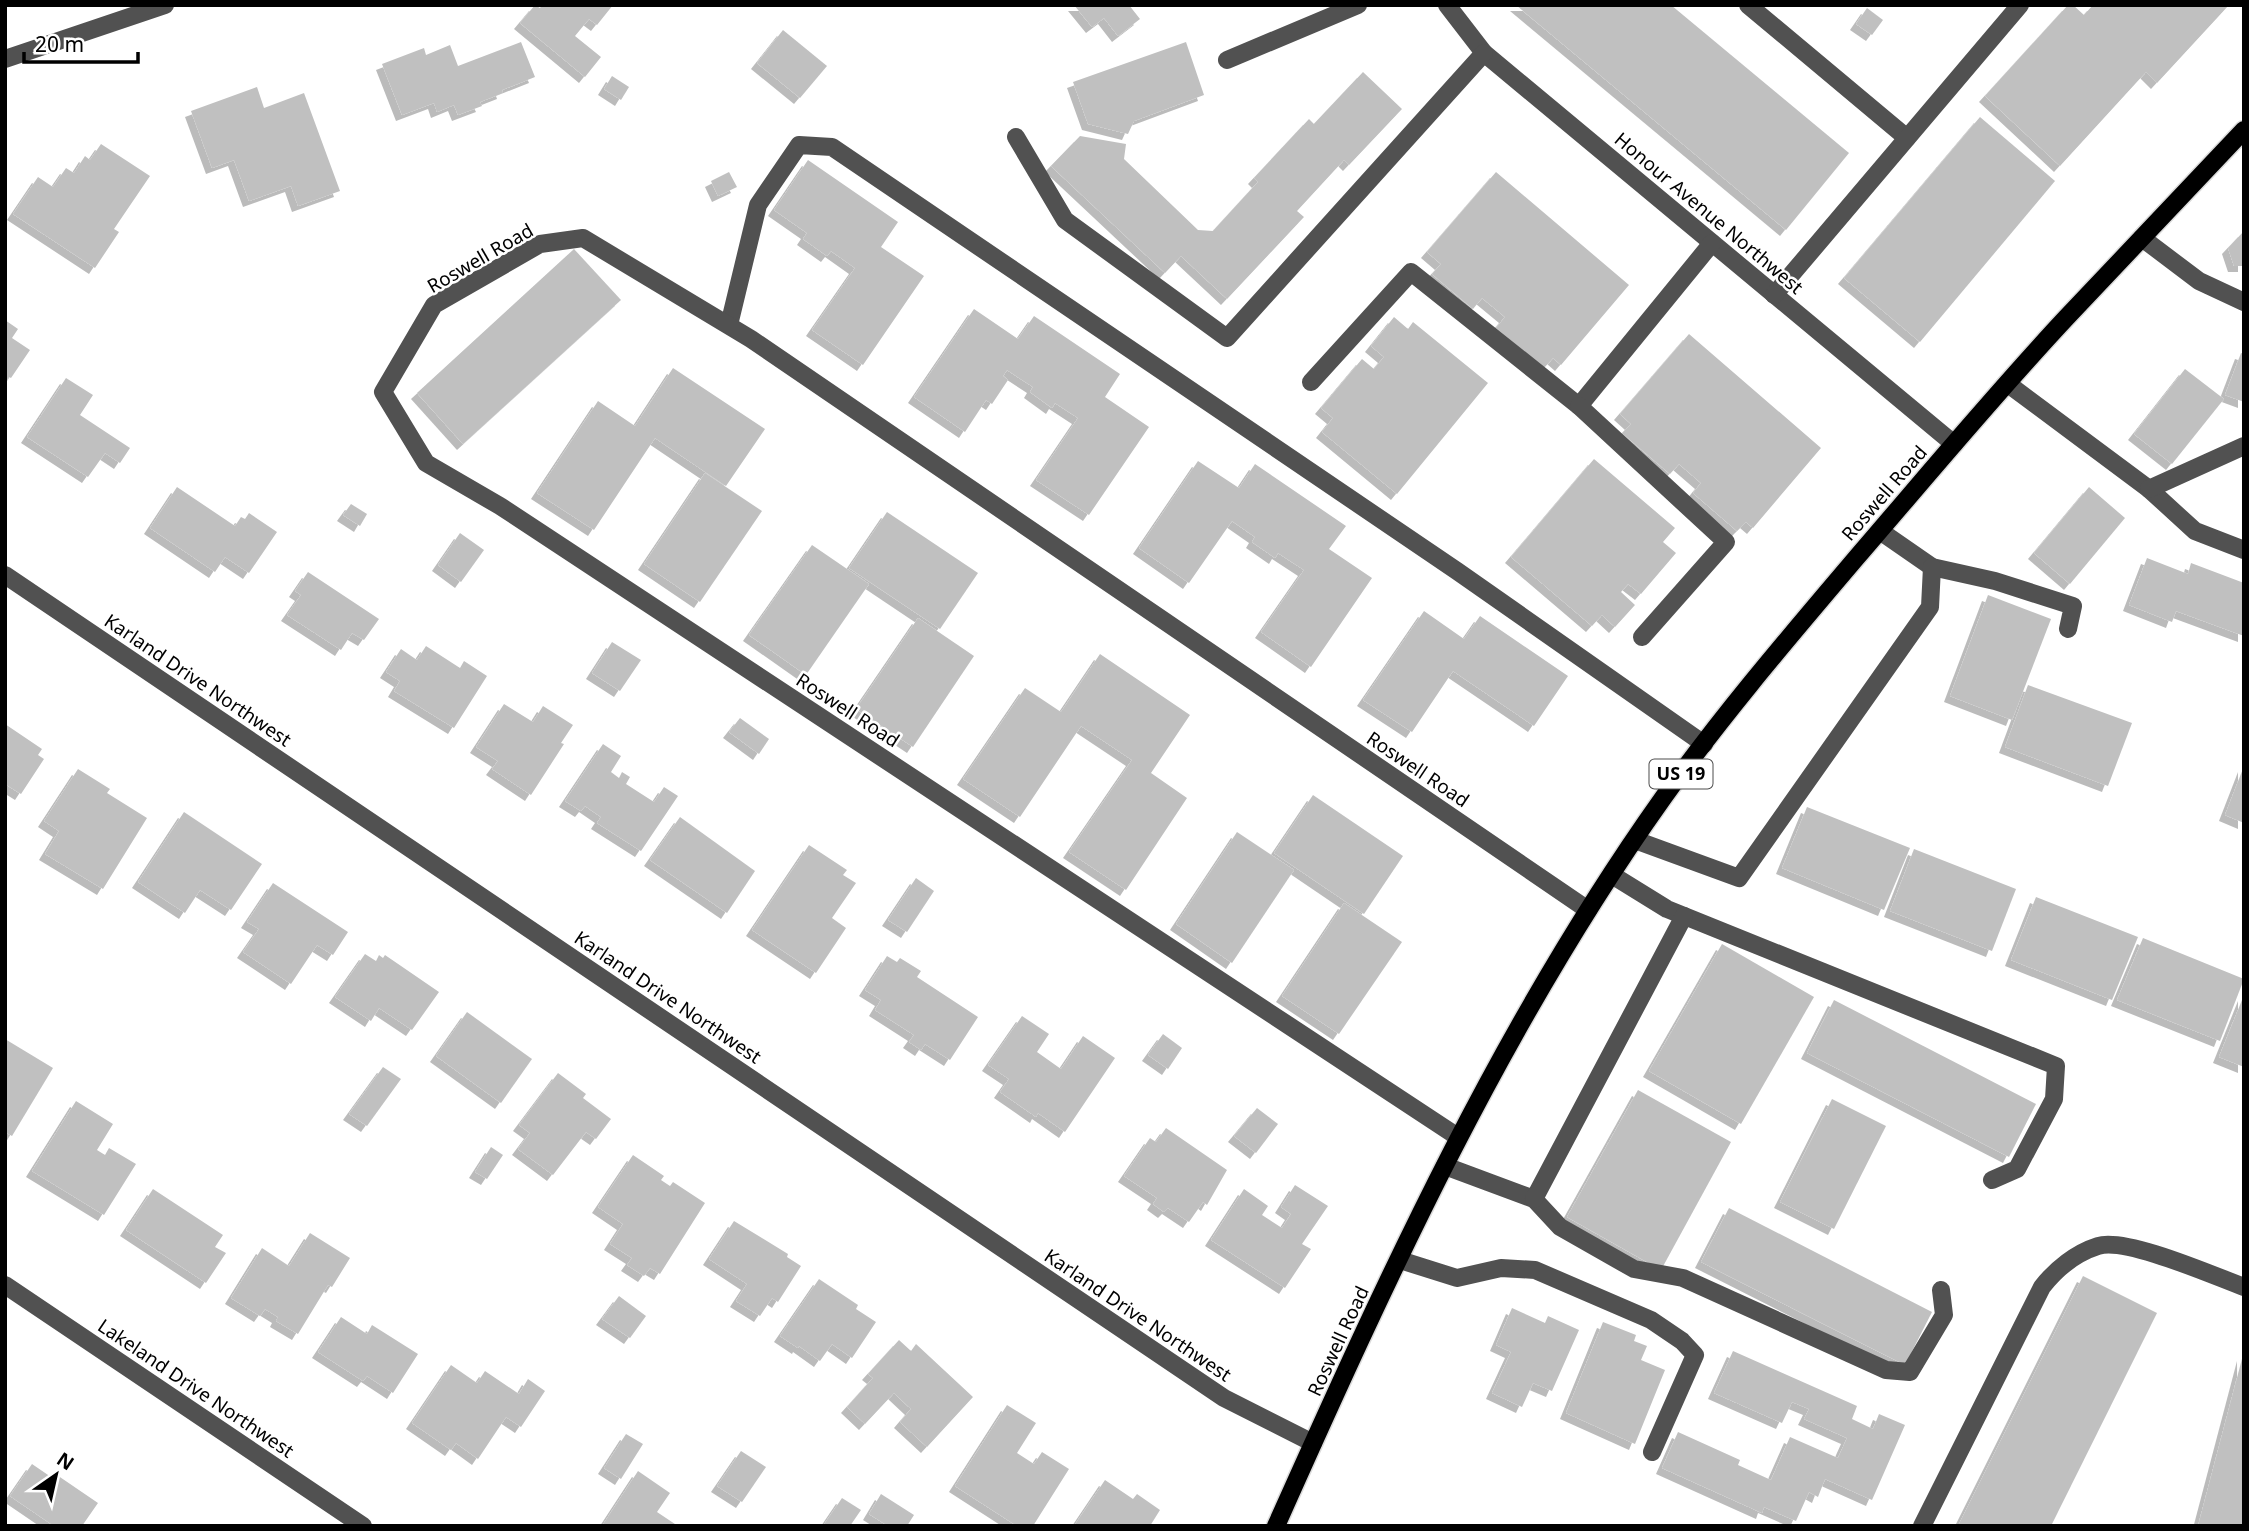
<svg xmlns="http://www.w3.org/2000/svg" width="2249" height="1531" viewBox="0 0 2249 1531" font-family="'Noto Sans',sans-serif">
  <defs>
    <filter id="shadow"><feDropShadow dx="-6" dy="6" stdDeviation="0" flood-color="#0004"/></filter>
  </defs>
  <rect width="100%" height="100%" fill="#fff"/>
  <g fill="#c0c0c0" filter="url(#shadow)">
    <path d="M535 5 540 8 542 5H613L597 25 589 19 575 36 601 57 585 77 520 23Z"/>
    <path d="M1074 5H1129L1140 19 1118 36 1104 18 1092 27Z"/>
    <path d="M1516 5H1671L1849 153 1786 230Z"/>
    <path d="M2068 5H2073L2084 15 2093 5H2229L2157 83 2146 72 2060 166 1985 96Z"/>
    <path d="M1867 8 1883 20 1872 35 1856 24Z"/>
    <path d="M783 30 827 66 800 98 757 63Z"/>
    <path d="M521 42 535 77 502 90 503 93 480 102 482 106 458 115 454 105 437 112 434 103 402 115 382 64 424 48 426 55 450 45 458 66Z"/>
    <path d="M1186 42 1204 95 1134 121 1128 134 1088 124 1073 82Z"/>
    <path d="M1363 72 1402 109 1349 165 1344 160 1297 211 1304 217 1227 299 1181 256 1165 273 1051 166 1080 136 1126 144 1124 159 1198 230 1213 231 1258 182 1254 178 1309 119 1314 124Z"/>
    <path d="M612 76 629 87 621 100 604 89Z"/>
    <path d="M257 87 264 108 304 93 340 191 298 206 291 186 249 201 234 160 212 168 191 111Z"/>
    <path d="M1980 117 2055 181 1920 342 1844 278Z"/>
    <path d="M101 144 150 176 114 229 119 232 95 268 13 214 38 177 53 187 66 168 74 173 85 156 90 160Z"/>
    <path d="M808 160 898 222 881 247 924 276 863 365 812 330 855 268 831 251 827 256 803 239 807 233 774 210Z"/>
    <path d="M729 172 737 187 718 196 711 181Z"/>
    <path d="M1496 172 1629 285 1561 365 1553 358 1544 368 1496 328 1505 317 1482 298 1473 309 1432 274 1441 264 1427 252Z"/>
    <path d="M2244 231V266H2234L2228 248Z"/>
    <path d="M574 249 621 300 463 444 417 393Z"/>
    <path d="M974 309 1018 339 1034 316 1120 374 1105 397 1149 427 1089 515 1036 480 1078 418 1055 403 1052 408 1030 392 1033 387 1007 370 1003 376 1008 380 992 404 986 400 965 432 914 397Z"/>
    <path d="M1394 317 1408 329 1413 322 1488 383 1397 494 1322 432 1333 418 1321 408 1362 359 1374 369 1384 357 1371 346Z"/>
    <path d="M5 320 18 329 12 338 30 350 11 378 9 377 5 382Z"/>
    <path d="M1689 334 1821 448 1753 528 1746 522 1737 531 1693 493 1701 483 1679 464 1670 474 1622 433 1631 424 1620 414Z"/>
    <path d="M2241 353 2244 354V402L2225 395Z"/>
    <path d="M673 368 765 429 726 486 655 438 594 530 537 493 598 401 635 426Z"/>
    <path d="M2185 369 2224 399 2172 464 2134 434Z"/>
    <path d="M66 378 93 395 80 415 130 448 120 463 105 453 88 477 27 437Z"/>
    <path d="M1594 459 1675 528 1663 542 1676 553 1641 594 1628 584 1621 592 1635 605 1615 627 1602 615 1592 626 1511 557Z"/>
    <path d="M1198 461 1239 488 1255 464 1346 526 1329 549 1372 578 1311 667 1261 632 1304 570 1278 553 1275 558 1252 542 1255 537 1232 521 1189 583 1139 548Z"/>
    <path d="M705 473 762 511 700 602 644 564Z"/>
    <path d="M177 487 235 526 241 517 245 519 249 513 277 532 249 573 225 557 215 572 150 528Z"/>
    <path d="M2089 487 2125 518 2070 584 2034 553Z"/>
    <path d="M351 504 367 514 360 526 343 515Z"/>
    <path d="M887 512 978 573 940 629 849 568Z"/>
    <path d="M460 533 484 550 461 582 438 565Z"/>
    <path d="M812 545 869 584 806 675 749 635Z"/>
    <path d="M2147 558 2188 574 2191 563 2244 583V636L2176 611 2172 622 2129 605Z"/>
    <path d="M308 572 379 619 364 640 352 633 341 650 287 615 301 595 295 591Z"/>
    <path d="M1988 595 2051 619 2012 720 1950 696Z"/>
    <path d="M1424 611 1464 639 1480 616 1568 676 1534 726 1453 671 1412 732 1363 700Z"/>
    <path d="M918 618 974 656 913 747 856 709Z"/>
    <path d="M612 642 641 660 620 691 592 673Z"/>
    <path d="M426 646 460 668 464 661 487 676 454 728 394 691 400 681 386 672 401 649 417 660Z"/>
    <path d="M1100 654 1190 715 1151 773 1187 798 1126 890 1069 852 1132 760 1081 726 1020 817 963 779 1025 688 1061 712Z"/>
    <path d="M2028 685 2132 723 2108 786 2005 747Z"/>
    <path d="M504 704 533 722 543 706 573 725 561 743 564 744 531 795 492 769 498 761 476 747Z"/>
    <path d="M740 718 769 739 759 754 729 732Z"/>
    <path d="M5 724 42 749 38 755 44 759 21 794 5 784Z"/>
    <path d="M603 744 621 756 611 772 619 778 622 772 630 777 626 784 654 802 664 787 678 796 641 851 597 823 601 817 585 806 581 811 565 801Z"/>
    <path d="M2244 766V823L2225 815Z"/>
    <path d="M78 769 110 789 107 793 147 818 103 889 45 854 59 831 44 821Z"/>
    <path d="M1313 795 1403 856 1364 914 1274 853Z"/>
    <path d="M1807 807 1910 848 1884 910 1782 868Z"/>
    <path d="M184 812 262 864 231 910 200 890 185 913 138 882Z"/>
    <path d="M680 817 755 871 727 913 650 860Z"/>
    <path d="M1237 832 1294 870 1232 963 1176 924Z"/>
    <path d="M809 845 847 870 843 875 856 883 832 918 846 928 816 973 752 930Z"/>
    <path d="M1914 849 2016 889 1992 951 1890 911Z"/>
    <path d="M916 878 934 891 907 932 888 920Z"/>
    <path d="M273 883 348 932 333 955 317 945 291 984 243 952 259 929 247 922Z"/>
    <path d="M2036 897 2138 937 2112 1000 2011 960Z"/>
    <path d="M1344 903 1402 942 1339 1034 1282 996Z"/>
    <path d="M2143 938 2244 979 2220 1041 2117 1000Z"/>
    <path d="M1722 944 1814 997 1741 1124 1649 1071Z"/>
    <path d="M365 954 376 961 379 955 383 958 385 955 439 992 412 1030 379 1008 371 1021 335 997Z"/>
    <path d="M887 956 897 962 900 958 921 971 917 977 978 1017 950 1060 925 1044 921 1050 909 1042 914 1035 875 1010 881 1000 865 990Z"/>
    <path d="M2244 995V1067L2219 1057Z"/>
    <path d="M1834 1000 2036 1104 2009 1157 1807 1053Z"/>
    <path d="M467 1012 532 1059 501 1103 436 1056Z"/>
    <path d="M1022 1016 1049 1034 1037 1052 1061 1069 1083 1036 1115 1058 1065 1132 1038 1113 1036 1117 1000 1092 1009 1079 988 1065Z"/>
    <path d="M1163 1034 1182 1048 1168 1069 1148 1055Z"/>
    <path d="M5 1039 53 1068 12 1136 5 1132Z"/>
    <path d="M383 1067 401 1079 367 1126 349 1114Z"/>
    <path d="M558 1073 586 1094 583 1098 611 1119 596 1139 586 1132 553 1175 518 1149 530 1133 519 1125Z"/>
    <path d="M1638 1090 1731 1142 1661 1270 1567 1217Z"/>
    <path d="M1832 1099 1886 1126 1834 1229 1780 1202Z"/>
    <path d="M76 1101 113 1124 97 1150 105 1155 109 1148 136 1164 104 1215 32 1171Z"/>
    <path d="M1257 1108 1278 1124 1256 1153 1234 1136Z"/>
    <path d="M1166 1128 1227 1170 1207 1205 1203 1202 1189 1222 1168 1208 1164 1212 1153 1204 1157 1198 1124 1176 1150 1138 1156 1142Z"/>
    <path d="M491 1147 503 1155 487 1179 475 1172Z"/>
    <path d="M633 1155 664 1176 661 1180 670 1186 673 1182 705 1203 660 1274 650 1268 644 1276 627 1265 632 1258 610 1244 623 1224 598 1207Z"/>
    <path d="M1295 1185 1328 1206 1302 1244 1311 1249 1285 1288 1211 1240 1244 1189 1268 1206 1262 1215 1282 1228 1291 1214 1281 1207Z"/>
    <path d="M153 1189 223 1235 215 1247 226 1253 206 1283 126 1230Z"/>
    <path d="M1729 1208 1932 1312 1905 1365 1701 1262Z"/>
    <path d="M734 1221 788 1254 787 1257 801 1266 778 1302 772 1298 760 1316 736 1301 747 1284 709 1259Z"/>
    <path d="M310 1233 350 1258 332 1287 328 1285 298 1334 276 1321 278 1317 265 1309 260 1316 231 1298 262 1248 289 1266Z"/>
    <path d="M2083 1276 2157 1313 2051 1526H1958Z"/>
    <path d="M819 1279 858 1305 856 1309 876 1322 852 1358 832 1344 820 1361 799 1346 798 1348 780 1336Z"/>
    <path d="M619 1296 646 1316 630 1338 602 1319Z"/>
    <path d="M1512 1308 1545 1323 1548 1316 1579 1330 1552 1391 1533 1383 1522 1407 1492 1393 1511 1352 1496 1345Z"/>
    <path d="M341 1317 367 1334 372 1325 418 1354 393 1393 367 1376 363 1381 318 1352Z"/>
    <path d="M1603 1322 1636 1335 1634 1341 1647 1346 1641 1360 1665 1370 1635 1444 1566 1413Z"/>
    <path d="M899 1340 911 1351 916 1344 973 1397 927 1447 900 1422 911 1409 894 1393 865 1424 847 1407 873 1378 868 1374Z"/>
    <path d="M1733 1351 1857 1406 1852 1419 1873 1429 1879 1414 1905 1425 1872 1500 1825 1479 1818 1497 1809 1492 1796 1521 1764 1507 1762 1513 1662 1468 1678 1432 1740 1460 1738 1465 1771 1480 1790 1437 1838 1458 1847 1438 1804 1419 1809 1409 1792 1402 1782 1423 1714 1393Z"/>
    <path d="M2243 1355 2244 1526H2198Z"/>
    <path d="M451 1365 477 1383 485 1371 519 1394 528 1379 545 1391 521 1427 506 1417 478 1459 456 1443 451 1450 412 1423Z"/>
    <path d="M1007 1405 1036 1423 1017 1453 1034 1464 1042 1452 1069 1469 1033 1526H1017L955 1486Z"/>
    <path d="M626 1434 643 1444 621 1479 604 1468Z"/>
    <path d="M741 1451 766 1467 742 1502 717 1486Z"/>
    <path d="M32 1464 51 1477 54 1473 98 1503 82 1526H54L10 1496Z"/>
    <path d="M638 1471 670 1493 657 1512 678 1526H602Z"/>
    <path d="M1105 1480 1133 1499 1137 1494 1160 1510 1150 1526H1074Z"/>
    <path d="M881 1494 914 1515 907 1526H888L869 1514Z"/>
    <path d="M842 1498 861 1510 850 1526H823Z"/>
  </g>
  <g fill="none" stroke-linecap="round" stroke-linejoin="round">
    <defs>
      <path id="major" d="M1276 1526C1388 1275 1503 1023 1663 798 1723 714 1790 636 1857 557 1926 477 1994 395 2066 318 2125 255 2185 193 2244 130"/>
    </defs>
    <use href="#major" stroke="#dbdbdb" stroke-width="21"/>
    <g stroke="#515151" stroke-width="18">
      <path d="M1447 5 1484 53 1954 444"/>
      <path d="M1748 5 1907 138"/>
      <path d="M5 59 165 5"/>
      <path d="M1227 60 1358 5"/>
      <path d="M1016 137 1065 220 1227 338 1484 53"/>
      <path d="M2142 238 2199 281 2244 302"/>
      <path d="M1774 295 2020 5"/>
      <path d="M729 325 758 205 799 145 832 147 1457 571 1704 744"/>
      <path d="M1311 382 1411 272 1579 406 1712 243"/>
      <path d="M2008 384 2149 489 2195 531 2244 550"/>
      <path d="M1579 406 1726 542 1642 637"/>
      <path d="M2149 489 2244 446"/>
      <path d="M1880 531 1932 567 1995 581 2073 606 2068 629"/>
      <path d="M5 575 1224 1398 1313 1443"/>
      <path d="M1635 840 1739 878 1930 607 1932 567"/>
      <path d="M1612 875 1667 909 2056 1066 2054 1099 2017 1169 1992 1180"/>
      <path d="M1458 1137 500 506 426 463 383 392 434 305 540 244 583 238 751 339 1588 910"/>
      <path d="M1445 1166 1534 1199 1560 1227 1634 1269 1683 1278 1886 1370 1910 1372 1944 1315 1941 1290"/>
      <path d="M1534 1199 1684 916"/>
      <path d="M1400 1260 1457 1278 1501 1268 1535 1270 1651 1320 1682 1341 1695 1355 1652 1452"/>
      <path d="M5 1285 363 1526"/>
      <path d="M1922 1526 2042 1287C2056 1269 2076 1253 2098 1246 2126 1237 2214 1276 2244 1287"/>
    </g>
    <use href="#major" stroke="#000" stroke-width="18"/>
  </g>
  <g text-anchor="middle" stroke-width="5" stroke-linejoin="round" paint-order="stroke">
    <rect fill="#fff" stroke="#4c4c4c" stroke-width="2" x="1649.5" y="759.5" width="63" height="29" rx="5"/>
    <g font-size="18" font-weight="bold" fill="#000">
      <text x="1681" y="780">US 19</text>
    </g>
    <g font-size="19" fill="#000" stroke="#fff">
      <text transform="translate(1709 213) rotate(40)" y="7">Honour Avenue Northwest</text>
      <text transform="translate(480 258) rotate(-30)" y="7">Roswell Road</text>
      <text transform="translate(1884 493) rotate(-49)" y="7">Roswell Road</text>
      <text transform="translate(198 680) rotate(34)" y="7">Karland Drive Northwest</text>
      <text transform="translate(848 710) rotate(33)" y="7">Roswell Road</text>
      <text transform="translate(1418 769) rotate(34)" y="7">Roswell Road</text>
      <text transform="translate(668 997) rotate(34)" y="7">Karland Drive Northwest</text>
      <text transform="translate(1138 1315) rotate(34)" y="7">Karland Drive Northwest</text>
      <text transform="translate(1338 1341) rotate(-65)" y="7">Roswell Road</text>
      <text transform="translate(196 1388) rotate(34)" y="7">Lakeland Drive Northwest</text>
    </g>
  </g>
  <rect width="2249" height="1531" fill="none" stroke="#000000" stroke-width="14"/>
  <g transform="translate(56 1475) rotate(34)" stroke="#ffffff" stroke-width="5" paint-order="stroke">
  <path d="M0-5L12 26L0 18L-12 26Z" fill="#000000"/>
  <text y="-10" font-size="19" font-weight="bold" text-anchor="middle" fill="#000000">N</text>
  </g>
  <path d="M24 52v10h114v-10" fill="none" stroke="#000000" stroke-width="3.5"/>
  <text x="35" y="52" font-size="21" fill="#000000" stroke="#ffffff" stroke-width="5" paint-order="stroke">20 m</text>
</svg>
